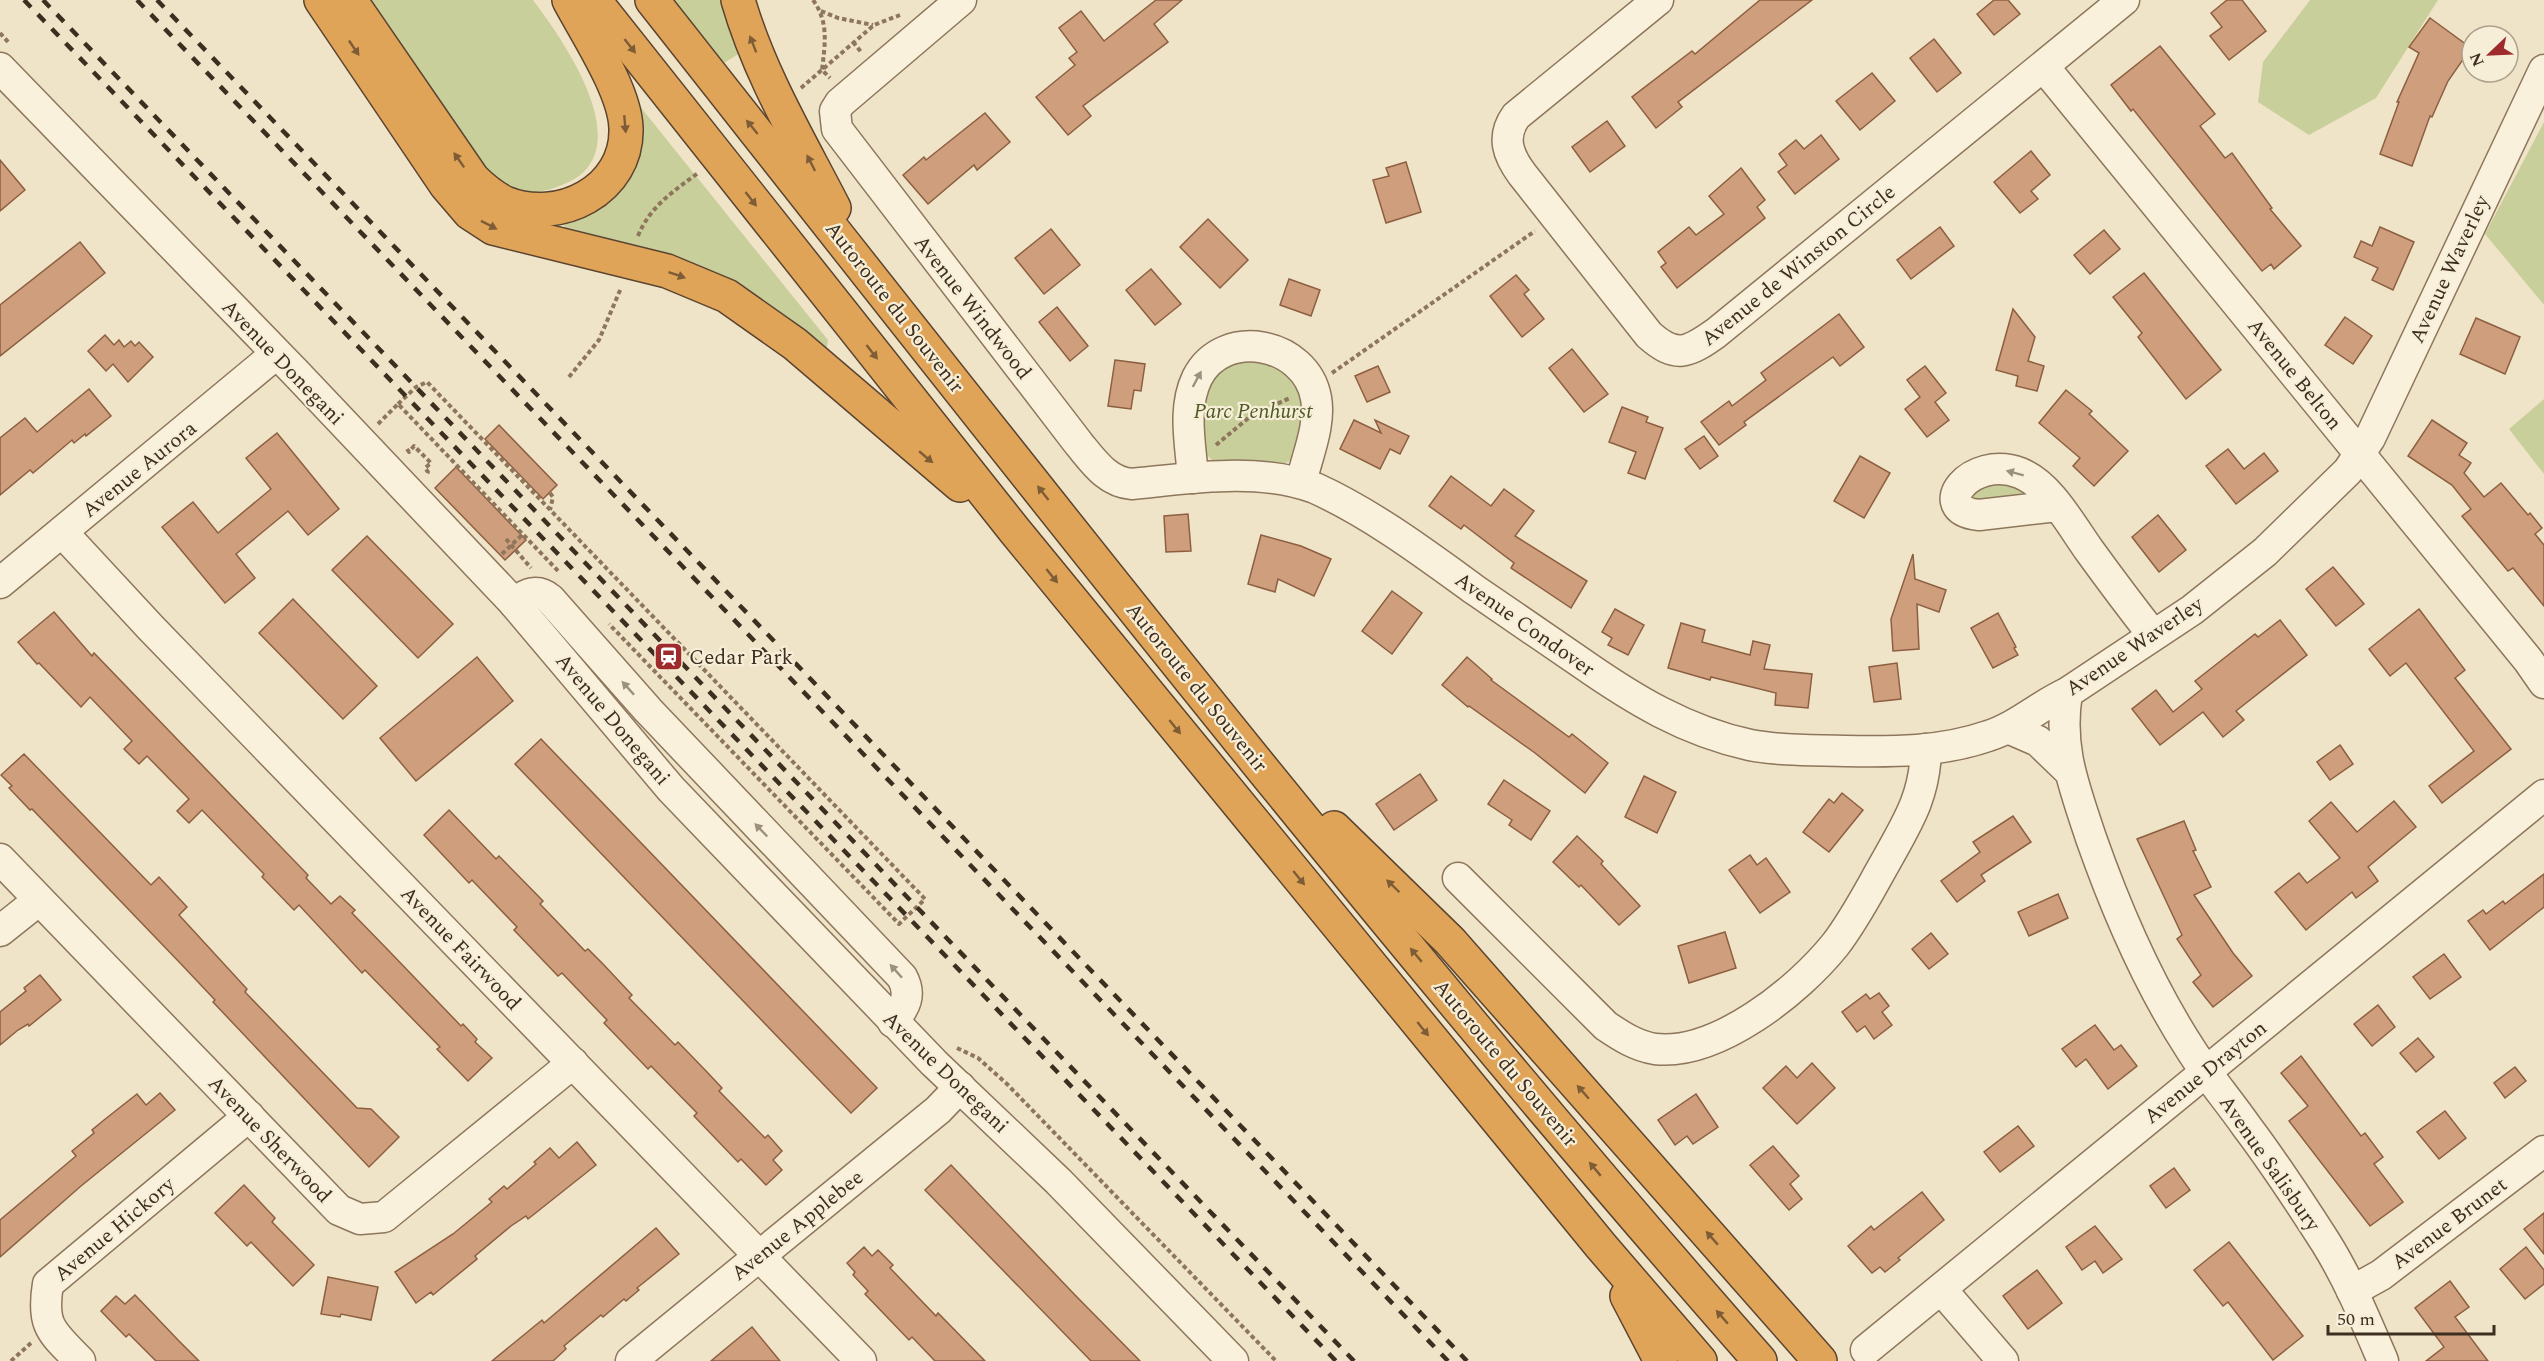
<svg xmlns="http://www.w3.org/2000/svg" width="2544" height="1361" viewBox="0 0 2544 1361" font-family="Spectral,serif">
  <rect width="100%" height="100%" fill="#f0e4c8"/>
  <g fill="#c9cf9b">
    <path d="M369 0H533C564 41 644 154 562 185 548 191 524 197 510 187 476 165 460 134 438 101 415 68 392 34 369 0Z"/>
    <path d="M674 0H721L740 53 724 63Z"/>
    <path d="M2310 0H2438L2376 98 2309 135 2258 102 2263 62Z"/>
    <path d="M630 94 828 340 827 347 819 351 565 233 564 221 600 204Z"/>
    <path d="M2544 122V305L2485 234Z"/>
    <path d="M1254 355 1293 375 1308 408 1292 460 1279 466 1218 462 1212 460 1204 452 1199 409 1215 371Z"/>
    <path d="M2544 399V474L2509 429Z"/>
    <path d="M2012 482 2024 490 2022 494 1977 501 1974 497V486Z"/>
  </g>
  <g fill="#cf9f7d" stroke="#8d5f41" stroke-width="1.5">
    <path d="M1156 0H1182L1154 24 1168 42 1083 106 1091 116 1068 135 1036 97 1075 65 1069 58 1077 52 1059 28 1081 11 1104 41Z"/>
    <path d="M1760 0H1812L1678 102 1682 107 1656 128 1632 97 1692 51 1695 54Z"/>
    <path d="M1994 0H2008L2020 14 1994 35 1977 14Z"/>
    <path d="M2227 0H2242L2266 31 2229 60 2210 36 2222 27 2211 13Z"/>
    <path d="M2430 18 2471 48 2448 81 2432 117 2430 116 2412 166 2380 154 2399 102H2397L2419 53 2409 47Z"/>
    <path d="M1934 39 1961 73 1937 92 1910 58Z"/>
    <path d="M2160 46 2215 114 2200 126 2225 158 2232 153 2272 208 2270 209 2301 246 2274 269 2271 264 2262 271 2133 109 2131 111 2111 85Z"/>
    <path d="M1872 73 1895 101 1860 130 1836 101Z"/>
    <path d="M985 113 1010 142 977 170 974 165 928 204 903 175 924 157 926 160Z"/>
    <path d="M1607 121 1625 146 1590 172 1572 147Z"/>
    <path d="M1821 135 1839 159 1795 194 1778 172 1787 165 1779 154 1796 140 1804 149Z"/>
    <path d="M2031 151 2050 175 2031 191 2038 199 2020 213 1994 182Z"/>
    <path d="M0 160 25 190 0 211Z"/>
    <path d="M1406 162 1421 212 1386 223 1373 180 1389 176 1386 168Z"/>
    <path d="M1741 168 1765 200 1757 207 1765 218 1677 288 1661 267 1666 263 1658 252 1689 227 1696 235 1724 214 1709 196Z"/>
    <path d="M1208 219 1248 260 1220 288 1180 247Z"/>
    <path d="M1940 227 1954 246 1911 279 1897 260Z"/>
    <path d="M2380 227 2414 242 2393 290 2372 280 2378 268 2354 257 2361 241 2372 246Z"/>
    <path d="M1051 229 1080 265 1044 294 1015 258Z"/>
    <path d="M2104 230 2120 249 2090 274 2074 255Z"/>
    <path d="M80 242 105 273 0 356V305Z"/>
    <path d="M1151 269 1181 304 1155 325 1126 290Z"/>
    <path d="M2144 273 2221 370 2186 399 2138 337 2142 333 2113 297Z"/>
    <path d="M1516 275 1529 290 1524 294 1544 319 1522 337 1490 296Z"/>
    <path d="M1289 279 1320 290 1311 316 1280 305Z"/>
    <path d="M1057 307 1088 346 1070 361 1039 322Z"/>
    <path d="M2013 309 2035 337 2028 361 2044 366 2037 391 2016 386 2018 376 1996 370Z"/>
    <path d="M1839 314 1864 347 1840 366 1833 357 1744 422 1746 425 1719 445 1701 422 1729 401 1732 406 1766 380 1761 373Z"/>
    <path d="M2345 317 2372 336 2353 364 2325 345Z"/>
    <path d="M2476 318 2520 337 2505 374 2460 354Z"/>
    <path d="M105 335 114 345 119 340 124 347 131 341 135 346 139 342 153 357 128 382 113 364 106 371 88 351Z"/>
    <path d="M1572 349 1608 394 1584 412 1549 368Z"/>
    <path d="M1115 360 1145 364 1141 391 1134 390 1131 409 1108 406Z"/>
    <path d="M1378 366 1390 392 1367 402 1355 376Z"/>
    <path d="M1925 366 1946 393 1935 402 1949 420 1927 437 1905 409 1920 397 1907 380Z"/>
    <path d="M89 389 111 416 86 436 85 434 74 443 72 440 33 473 30 470 0 495V438L25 418 37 432Z"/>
    <path d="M2066 390 2092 411 2089 414 2128 451 2094 486 2073 466 2080 458 2039 423Z"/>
    <path d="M1622 407 1648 417 1646 422 1663 428 1645 479 1628 473 1636 452 1609 442Z"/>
    <path d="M1354 420 1381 433 1375 420 1409 436 1400 454 1390 449 1380 469 1340 449Z"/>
    <path d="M2432 420 2467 443 2459 455 2471 463 2464 473 2484 497 2501 483 2528 515 2530 513 2542 528 2535 534 2544 545V606L2513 568 2508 571 2462 516 2471 509 2452 485 2408 456Z"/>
    <path d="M499 425 557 485 543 499 485 439Z"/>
    <path d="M277 433 339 509 308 535 288 511 236 554 255 578 225 603 162 527 193 502 218 533 271 489 246 458Z"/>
    <path d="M1704 436 1718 456 1700 469 1685 449Z"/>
    <path d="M2228 449 2244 469 2264 453 2278 471 2236 504 2206 466Z"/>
    <path d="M1860 456 1890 473 1864 518 1834 501Z"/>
    <path d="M456 467 526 540 505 560 435 488Z"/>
    <path d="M1451 476 1491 506 1504 489 1534 511 1515 536 1587 581 1571 608 1511 568 1514 563 1464 525 1461 529 1429 506Z"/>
    <path d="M1188 514 1191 551 1166 552 1164 516Z"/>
    <path d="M2158 515 2186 550 2159 572 2132 537Z"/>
    <path d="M1261 535 1301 546 1331 559 1314 596 1278 579 1275 592 1248 584Z"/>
    <path d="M367 536 453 624 418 658 332 570Z"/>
    <path d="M1913 554 1915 579 1946 590 1939 612 1917 604 1919 649 1893 651 1891 619Z"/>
    <path d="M2333 567 2364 604 2336 626 2306 589Z"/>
    <path d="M1392 591 1422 613 1392 654 1362 631Z"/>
    <path d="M293 599 377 686 343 719 259 633Z"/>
    <path d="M1615 609 1644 625 1628 655 1608 645 1612 638 1602 632Z"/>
    <path d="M2419 609 2465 670 2455 678 2511 749 2442 803 2429 786 2474 751 2406 663 2390 676 2369 649Z"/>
    <path d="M54 612 92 656 94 653 308 875 306 878 331 904 340 896 355 910 352 913 389 951 461 1026 463 1024 477 1039 475 1042 492 1058 468 1081 437 1049 440 1047 365 970 362 973 299 905 294 910 262 877 264 874 202 810 189 823 177 811 189 799 147 756 139 764 124 749 132 741 90 697 81 707 39 663 37 664 18 642Z"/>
    <path d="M1998 613 2016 647 2014 648 2018 655 1993 668 1971 628Z"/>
    <path d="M2280 620 2307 655 2236 711 2244 720 2223 737 2203 712 2160 745 2132 709 2156 690 2173 712 2202 689 2195 681 2255 634 2258 637Z"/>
    <path d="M1681 623 1705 630 1702 642 1750 655 1753 641 1770 645 1764 669 1812 674 1808 708 1775 705 1776 693 1711 677 1710 680 1668 668Z"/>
    <path d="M477 657 513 701 416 781 380 738Z"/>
    <path d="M1467 657 1492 679 1491 680 1569 737 1572 734 1608 763 1585 793 1535 753 1469 706 1468 707 1442 685Z"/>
    <path d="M1897 663 1901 699 1874 702 1869 667Z"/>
    <path d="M541 739 877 1088 851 1113 515 764Z"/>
    <path d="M2340 745 2353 764 2330 780 2317 762Z"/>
    <path d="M24 754 151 885 159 877 187 907 179 915 247 989 245 992 357 1108 371 1109 399 1137 369 1167 213 1002 215 1000 182 965 32 809 30 810 9 788 12 786 1 775Z"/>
    <path d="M1420 774 1437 800 1394 830 1376 804Z"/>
    <path d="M1644 776 1676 792 1657 833 1625 817Z"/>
    <path d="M1504 780 1550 811 1531 840 1509 825 1512 820 1488 804Z"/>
    <path d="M1842 793 1863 810 1829 852 1803 832 1829 799 1834 803Z"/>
    <path d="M2394 801 2416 827 2368 867 2378 881 2356 898 2352 892 2306 930 2275 892 2299 873 2307 883 2340 858 2309 821 2331 802 2357 832Z"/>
    <path d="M449 810 496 859 499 856 543 901 540 904 585 951 588 949 603 964 632 995 629 998 675 1045 678 1042 707 1072 722 1088 719 1091 765 1138 768 1135 782 1151 773 1160 782 1170 766 1185 741 1159 738 1162 694 1116 697 1113 651 1066 648 1069 604 1023 607 1020 562 973 558 976 514 930 517 927 472 880 469 883 424 835Z"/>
    <path d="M2013 816 2031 842 1981 875 1985 881 1957 902 1941 881 1980 852 1973 842Z"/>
    <path d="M2184 821 2196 850 2193 851 2211 887 2194 895 2233 953 2252 976 2213 1007 2193 982 2201 975 2177 939 2182 935 2137 839Z"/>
    <path d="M1577 836 1603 861 1601 864 1640 906 1619 925 1581 885 1579 887 1553 862Z"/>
    <path d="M1750 855 1757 865 1766 858 1790 892 1760 913 1729 870Z"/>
    <path d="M2544 874V907L2490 950 2468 921 2483 910 2486 914 2503 901 2505 904Z"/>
    <path d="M2058 894 2068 918 2029 936 2018 912Z"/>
    <path d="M1725 932 1736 968 1689 983 1678 946Z"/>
    <path d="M1931 933 1948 954 1929 969 1912 949Z"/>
    <path d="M2444 954 2461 977 2430 999 2413 977Z"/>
    <path d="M40 975 61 1000 29 1026 28 1024 18 1030 0 1045V1012L26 991 24 988Z"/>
    <path d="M1879 993 1889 1006 1882 1012 1892 1025 1874 1039 1865 1026 1857 1032 1842 1012 1866 994 1870 999Z"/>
    <path d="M2378 1005 2395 1027 2372 1046 2354 1024Z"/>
    <path d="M2095 1025 2114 1050 2121 1045 2137 1066 2108 1089 2086 1059 2076 1067 2062 1049Z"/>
    <path d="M2418 1038 2434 1057 2416 1072 2400 1053Z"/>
    <path d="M2301 1056 2361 1136 2365 1133 2383 1157 2374 1164 2403 1202 2370 1226 2289 1121 2308 1106 2281 1073Z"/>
    <path d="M1812 1063 1835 1088 1797 1124 1763 1088 1786 1066 1797 1078Z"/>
    <path d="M2515 1067 2526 1081 2505 1098 2494 1083Z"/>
    <path d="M160 1093 175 1110 81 1186 0 1257V1220L76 1156 72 1151 94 1133 92 1130 104 1120 137 1094 146 1105Z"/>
    <path d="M1696 1094 1718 1127 1693 1144 1687 1136 1675 1145 1658 1120Z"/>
    <path d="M2445 1111 2466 1138 2439 1159 2417 1132Z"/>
    <path d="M2018 1126 2034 1146 2000 1172 1984 1152Z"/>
    <path d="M577 1142 596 1165 528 1219 526 1216 511 1226 475 1256 477 1259 433 1295 431 1292 416 1303 395 1272 453 1234 492 1202 489 1199 504 1186 507 1189 536 1164 534 1162 550 1148 559 1158Z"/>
    <path d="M1773 1146 1799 1176 1790 1184 1802 1199 1789 1210 1750 1165Z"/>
    <path d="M951 1165 1074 1294 1140 1361H1091L925 1190Z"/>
    <path d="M2174 1168 2190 1190 2166 1208 2150 1186Z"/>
    <path d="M244 1185 275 1218 272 1222 314 1265 293 1286 251 1242 247 1246 215 1213Z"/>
    <path d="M1922 1192 1944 1220 1898 1258 1900 1260 1885 1272 1880 1267 1872 1273 1848 1246 1871 1226 1874 1230Z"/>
    <path d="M2544 1213V1254L2524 1229Z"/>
    <path d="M2095 1226 2122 1259 2103 1273 2095 1261 2082 1270 2066 1247Z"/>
    <path d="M656 1228 679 1254 637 1288 639 1290 626 1301 624 1299 603 1317 601 1315 564 1346 566 1349 553 1361H492L542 1320 544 1323Z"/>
    <path d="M2229 1242 2303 1336 2273 1360 2228 1302 2223 1306 2194 1270Z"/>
    <path d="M864 1247 872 1256 878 1250 893 1265 890 1268 936 1316 938 1313 985 1361H935L912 1337 909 1340 865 1294 868 1291 853 1275 855 1272 847 1263Z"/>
    <path d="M2526 1247 2544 1270V1284L2525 1299 2500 1269Z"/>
    <path d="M2037 1270 2062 1303 2028 1329 2003 1296Z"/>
    <path d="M328 1277 378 1287 371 1320 341 1314 340 1317 321 1314Z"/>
    <path d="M2450 1281 2469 1307 2455 1317 2488 1361H2426L2444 1347 2415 1308Z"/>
    <path d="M135 1295 179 1341 199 1361H156L129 1334 126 1337 101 1311 116 1296 125 1304Z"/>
    <path d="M752 1327 780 1361H711L724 1350Z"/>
  </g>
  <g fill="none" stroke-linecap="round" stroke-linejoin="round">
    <defs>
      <g id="minor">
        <path d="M961 0 840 103 835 111 837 129 1079 444C1094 462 1107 482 1132 484 1191 478 1258 467 1315 488 1372 514 1424 553 1475 590 1510 614 1545 638 1580 662 1633 699 1685 731 1750 745 1780 751 1813 750 1845 751 1893 752 1942 752 1988 736 2017 727 2040 705 2067 693L2192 610 2265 552 2348 471 2370 438 2544 70"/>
        <path d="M1658 0 1516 116C1501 137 1508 155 1522 174L1649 335C1676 359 1688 353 1716 333L2124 0"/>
        <path d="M2044 67 2528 660 2544 683"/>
        <path d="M0 68 295 372 514 603 671 789 934 1063 1058 1181 1233 1361"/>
        <path d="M1193 478C1191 446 1182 409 1197 378 1223 326 1306 342 1316 398 1321 425 1307 456 1301 483"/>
        <path d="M2057 506 1979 515C1927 510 1971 454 2020 473 2050 485 2071 525 2089 550 2110 579 2131 607 2153 635"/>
        <path d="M62 532 151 628 861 1361"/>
        <path d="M0 583 276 354"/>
        <path d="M514 603C526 594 537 588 550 599L648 710 902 977C912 995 905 1007 893 1022"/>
        <path d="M2067 693C2058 748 2074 786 2091 838 2117 912 2148 984 2191 1050 2208 1077 2229 1101 2247 1127 2275 1164 2301 1204 2326 1243 2349 1280 2366 1321 2383 1361"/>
        <path d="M2008 728 2038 741 2068 770"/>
        <path d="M0 859 339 1210 360 1219 384 1217 573 1063"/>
        <path d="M1458 878 1606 1026C1621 1036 1636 1046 1655 1049 1717 1056 1798 991 1835 945 1855 919 1869 891 1885 863 1907 823 1925 797 1926 749"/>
        <path d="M0 931 39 900"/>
        <path d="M1941 1289 2003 1361"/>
        <path d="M2352 1291 2381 1275 2544 1151"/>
        <path d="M1866 1350 2544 795"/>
        <path d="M80 1361C52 1332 41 1327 48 1284L249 1116"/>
        <path d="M631 1361 938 1110 960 1087"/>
      </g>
      <g id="highway">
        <path d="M321 0 446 185 470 213 493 228 667 271 727 296 795 344 960 485"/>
        <path d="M350 0 473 179C482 188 493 197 505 203 559 225 628 190 626 128 625 91 587 34 569 0"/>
        <path d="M594 0 1015 531 1601 1246 1700 1361"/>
        <path d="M652 0C1014 459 1374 922 1760 1361"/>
        <path d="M738 0C759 73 799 140 834 208"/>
        <path d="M1334 828 1450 941 1820 1361"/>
        <path d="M1627 1296 1661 1361"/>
      </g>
    </defs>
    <use href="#minor" stroke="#8d765c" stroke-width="33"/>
    <use href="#highway" stroke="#5b4430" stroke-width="36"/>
    <g stroke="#8d765c" stroke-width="4" stroke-dasharray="4.5 3" stroke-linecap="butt">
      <path d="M813 0C829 22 825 44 822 70L830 78"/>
      <path d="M821 11 838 18 873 25"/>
      <path d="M0 33 10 44"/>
      <path d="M853 42 861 52"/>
      <path d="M801 88 874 25 900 15"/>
      <path d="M638 236C650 206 674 191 698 173"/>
      <path d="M1332 373 1535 231"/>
      <path d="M569 377 599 340 621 288"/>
      <path d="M398 404 416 387 427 382 925 899 899 924 609 624"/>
      <path d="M378 424 398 404 560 573"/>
      <path d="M1216 445 1252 415 1290 398"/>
      <path d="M407 449 409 452 414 446 431 463 425 468 428 472 426 474"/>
      <path d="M550 493 553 497 550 510"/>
      <path d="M506 539 531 568"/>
      <path d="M502 554 523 534"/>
      <path d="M957 1048 978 1058 1007 1084 1276 1361"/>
      <path d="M11 1361 31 1343"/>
    </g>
    <use href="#minor" stroke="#faf1dc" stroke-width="30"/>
    <use href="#highway" stroke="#e0a458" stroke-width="33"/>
    <g stroke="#3d2e20" stroke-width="4.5" stroke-dasharray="10 10" stroke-linecap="butt">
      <path d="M24 0 1336 1361"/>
      <path d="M43 0 1354 1361"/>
      <path d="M137 0 1448 1361"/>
      <path d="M157 0 1467 1361"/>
    </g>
  </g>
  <defs><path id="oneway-solid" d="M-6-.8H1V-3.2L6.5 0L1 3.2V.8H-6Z" transform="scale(1.5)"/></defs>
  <g fill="#7e5d36">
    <use href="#oneway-solid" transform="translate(753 44) rotate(-111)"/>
    <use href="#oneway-solid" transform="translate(630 46) rotate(52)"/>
    <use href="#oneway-solid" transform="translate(354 48) rotate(56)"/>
    <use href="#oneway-solid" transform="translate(625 124) rotate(85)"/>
    <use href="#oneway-solid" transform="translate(752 127) rotate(-129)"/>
    <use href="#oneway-solid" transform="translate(459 160) rotate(-125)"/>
    <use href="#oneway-solid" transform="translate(811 163) rotate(-117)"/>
    <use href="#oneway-solid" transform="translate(751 199) rotate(52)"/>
    <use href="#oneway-solid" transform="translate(489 225) rotate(27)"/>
    <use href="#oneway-solid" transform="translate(677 275) rotate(19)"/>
    <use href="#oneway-solid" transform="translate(872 352) rotate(52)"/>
    <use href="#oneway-solid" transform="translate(926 457) rotate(40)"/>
    <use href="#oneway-solid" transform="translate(1043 493) rotate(-128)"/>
    <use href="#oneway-solid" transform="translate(1052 576) rotate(51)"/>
    <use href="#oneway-solid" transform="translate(1175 727) rotate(51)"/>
    <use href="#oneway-solid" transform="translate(1299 878) rotate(51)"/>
    <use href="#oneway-solid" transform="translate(1393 886) rotate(-136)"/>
    <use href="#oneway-solid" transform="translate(1416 955) rotate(-130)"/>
    <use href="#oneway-solid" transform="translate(1423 1029) rotate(51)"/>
    <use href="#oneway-solid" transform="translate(1583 1092) rotate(-131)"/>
    <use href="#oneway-solid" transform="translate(1595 1169) rotate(-130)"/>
    <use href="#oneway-solid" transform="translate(1712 1238) rotate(-131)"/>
    <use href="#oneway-solid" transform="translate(1722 1317) rotate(-131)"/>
  </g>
  <g fill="#9c907e">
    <use href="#oneway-solid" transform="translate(1197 379) rotate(-62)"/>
    <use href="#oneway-solid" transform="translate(2015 473) rotate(-165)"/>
    <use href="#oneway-solid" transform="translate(628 688) rotate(-132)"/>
    <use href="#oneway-solid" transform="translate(761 830) rotate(-134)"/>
    <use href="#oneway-solid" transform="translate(896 971) rotate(-132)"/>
  </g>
  <defs>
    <symbol id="station-square" viewBox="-11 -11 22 22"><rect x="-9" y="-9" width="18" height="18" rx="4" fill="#9e2a2b" stroke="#f7eed8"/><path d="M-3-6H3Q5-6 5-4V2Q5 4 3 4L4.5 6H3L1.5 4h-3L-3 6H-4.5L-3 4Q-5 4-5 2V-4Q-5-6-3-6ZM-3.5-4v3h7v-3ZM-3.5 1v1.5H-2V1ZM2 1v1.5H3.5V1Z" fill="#fff"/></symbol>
  </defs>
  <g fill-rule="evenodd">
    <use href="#station-square" x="652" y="640" width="33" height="33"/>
  </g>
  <g text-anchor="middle" stroke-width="4.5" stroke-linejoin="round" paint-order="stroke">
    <g font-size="21" fill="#3d2e20" stroke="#f7eed8">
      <text transform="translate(1798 265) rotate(-39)" y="7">Avenue de Winston Circle</text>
      <text transform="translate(2449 269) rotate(-65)" y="7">Avenue Waverley</text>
      <text transform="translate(895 307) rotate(52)" y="7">Autoroute du Souvenir</text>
      <text transform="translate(973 307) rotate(52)" y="7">Avenue Windwood</text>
      <text transform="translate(283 362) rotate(46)" y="7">Avenue Donegani</text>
      <text transform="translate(2295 374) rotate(51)" y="7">Avenue Belton</text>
      <text transform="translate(139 469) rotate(-39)" y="7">Avenue Aurora</text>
      <text transform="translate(1525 624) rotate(35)" y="7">Avenue Condover</text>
      <text transform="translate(2134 646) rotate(-34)" y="7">Avenue Waverley</text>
      <text transform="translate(1197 687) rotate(51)" y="7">Autoroute du Souvenir</text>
      <text transform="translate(613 719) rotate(50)" y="7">Avenue Donegani</text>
      <text transform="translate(461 948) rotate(46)" y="7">Avenue Fairwood</text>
      <text transform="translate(1506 1063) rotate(50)" y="7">Autoroute du Souvenir</text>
      <text transform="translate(946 1072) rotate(44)" y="7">Avenue Donegani</text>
      <text transform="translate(2205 1072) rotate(-39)" y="7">Avenue Drayton</text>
      <text transform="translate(270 1139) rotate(46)" y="7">Avenue Sherwood</text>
      <text transform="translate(2270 1163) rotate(55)" y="7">Avenue Salisbury</text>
      <text transform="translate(2449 1223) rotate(-37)" y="7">Avenue Brunet</text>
      <text transform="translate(797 1225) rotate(-39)" y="7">Avenue Applebee</text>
      <text transform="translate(114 1229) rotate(-40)" y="7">Avenue Hickory</text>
    </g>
    <g font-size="21" font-style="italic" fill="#4d5a26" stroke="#f7eed8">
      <text x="1253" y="418">Parc Penhurst</text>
    </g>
    <g font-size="21" fill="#3d2e20" stroke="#f7eed8" text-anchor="start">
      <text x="689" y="664">Cedar Park</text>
    </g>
  </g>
  <g transform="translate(2490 54) rotate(247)"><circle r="28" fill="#f7eed8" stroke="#ada18e" stroke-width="1.5"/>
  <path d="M0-4.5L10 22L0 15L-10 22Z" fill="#9e2a2b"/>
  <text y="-9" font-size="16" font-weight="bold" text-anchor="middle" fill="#3d2e20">N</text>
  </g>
  <path d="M2328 1325v9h166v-9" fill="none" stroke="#3d2e20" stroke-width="3"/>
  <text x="2337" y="1325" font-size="18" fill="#3d2e20" stroke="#f7eed8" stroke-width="4.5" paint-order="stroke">50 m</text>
</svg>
